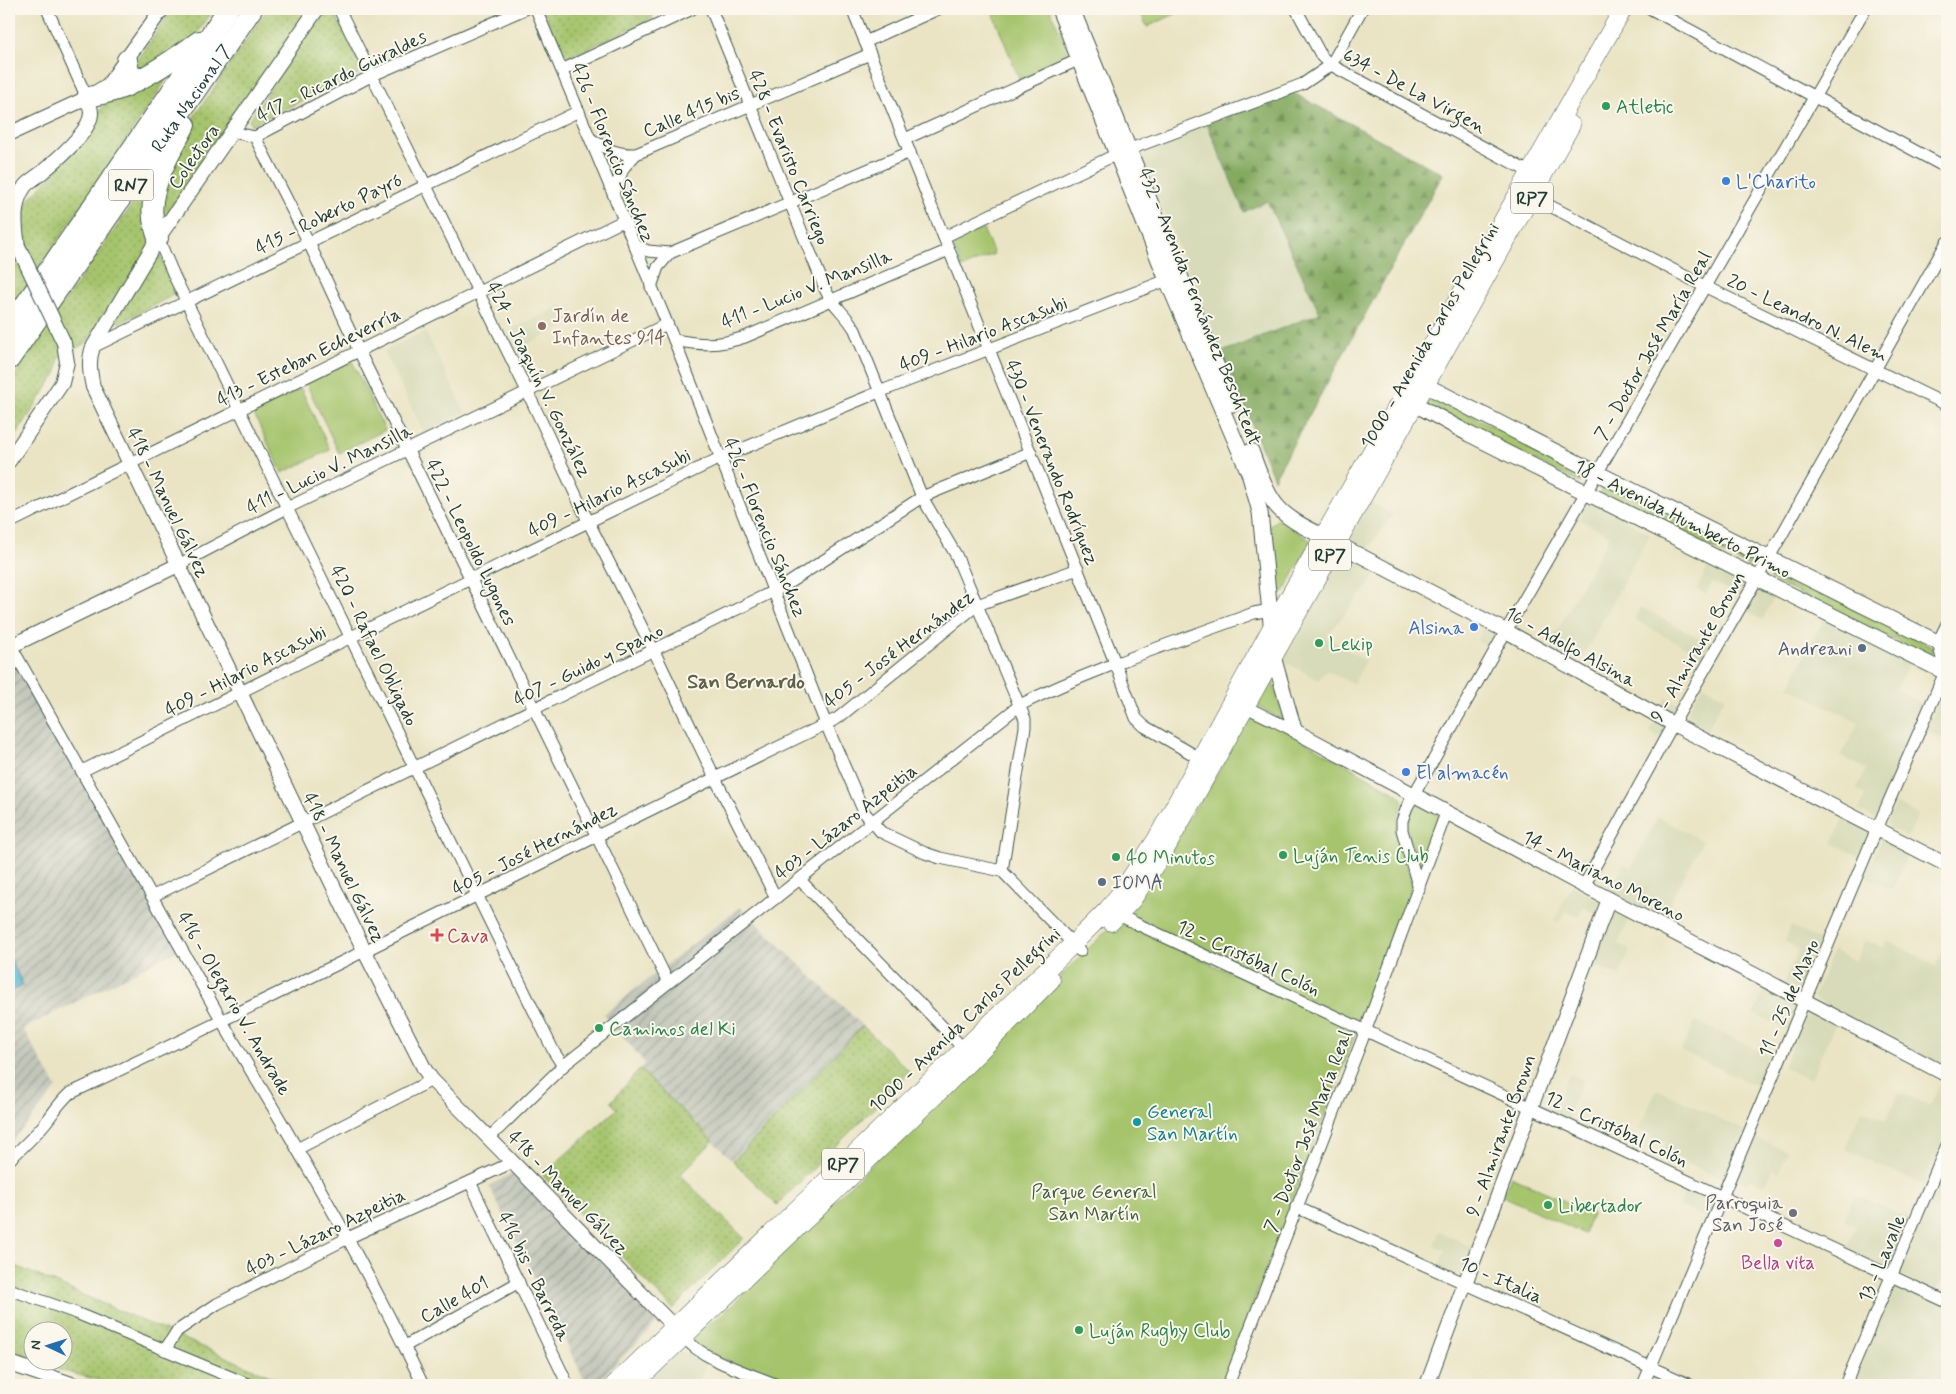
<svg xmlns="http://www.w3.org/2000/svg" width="1956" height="1394" viewBox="0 0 1956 1394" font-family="Mynerve,sans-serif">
  <defs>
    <pattern id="industrial-furrows" width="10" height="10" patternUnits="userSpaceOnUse" patternTransform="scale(1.25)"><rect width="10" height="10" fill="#c2c6b9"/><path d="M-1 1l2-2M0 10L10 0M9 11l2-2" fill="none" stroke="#9da297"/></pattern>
    <pattern id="grass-dots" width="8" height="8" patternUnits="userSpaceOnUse" patternTransform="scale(1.25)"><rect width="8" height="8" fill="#a5c46c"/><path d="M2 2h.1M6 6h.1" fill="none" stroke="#86a05a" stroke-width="1.8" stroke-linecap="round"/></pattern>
    <pattern id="forest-firs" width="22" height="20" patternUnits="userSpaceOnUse" patternTransform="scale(1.25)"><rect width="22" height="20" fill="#84aa60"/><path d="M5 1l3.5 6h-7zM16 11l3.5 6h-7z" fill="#6b8c50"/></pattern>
  </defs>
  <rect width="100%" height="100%" fill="#fbf7ec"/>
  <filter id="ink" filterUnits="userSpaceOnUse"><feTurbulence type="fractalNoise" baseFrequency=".02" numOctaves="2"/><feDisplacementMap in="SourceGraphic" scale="10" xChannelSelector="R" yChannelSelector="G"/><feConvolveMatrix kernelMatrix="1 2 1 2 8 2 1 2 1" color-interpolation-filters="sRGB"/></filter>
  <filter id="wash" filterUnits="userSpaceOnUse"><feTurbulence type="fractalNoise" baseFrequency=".0096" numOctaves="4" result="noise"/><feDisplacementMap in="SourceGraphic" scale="20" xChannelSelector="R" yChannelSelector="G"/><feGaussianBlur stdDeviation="1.12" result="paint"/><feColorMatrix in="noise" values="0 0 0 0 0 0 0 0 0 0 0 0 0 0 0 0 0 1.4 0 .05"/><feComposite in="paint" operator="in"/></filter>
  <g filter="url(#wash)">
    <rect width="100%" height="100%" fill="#eae4c4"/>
    <g fill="#d8dbb9">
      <path d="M1207 124 1244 211 1267 201 1320 313 1222 352 1139 152Z"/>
      <path d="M563 305 572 323 521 347 513 328Z"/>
      <path d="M425 331 465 412 424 433 384 351Z"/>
      <path d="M1363 498 1394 515 1365 552 1346 540Z"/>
      <path d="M1592 501 1650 534 1582 658 1551 641 1610 535 1578 519 1587 504Z"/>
      <path d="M1338 550 1381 570 1326 637 1366 661 1353 684 1327 671 1318 680 1279 658Z"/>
      <path d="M1711 560 1745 579 1738 595 1712 582 1706 594 1697 589Z"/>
      <path d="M1759 585 1777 593 1762 620 1743 609Z"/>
      <path d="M1640 607 1712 645 1705 657 1634 620Z"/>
      <path d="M1825 616 1910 659 1896 689 1924 704 1878 816 1874 818 1859 810 1866 795 1856 789 1866 769 1840 756 1859 723 1789 687Z"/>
      <path d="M1484 625 1497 632V634L1491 649 1477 641Z"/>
      <path d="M1947 683V741L1926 731Z"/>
      <path d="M1703 685 1725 697 1706 732 1689 722 1686 718 1688 710Z"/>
      <path d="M1666 697 1680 704 1674 712 1662 706Z"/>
      <path d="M1658 717 1666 724 1662 739 1650 732Z"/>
      <path d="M1895 803 1918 814 1908 837 1890 828 1888 824V820Z"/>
      <path d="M1845 814 1871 829 1861 857 1832 843Z"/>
      <path d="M1658 817 1703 841 1660 921 1608 894 1624 864 1631 868Z"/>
      <path d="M1882 838 1910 850 1892 890 1865 876Z"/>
      <path d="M1582 854 1593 861 1583 877 1581 878 1572 874Z"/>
      <path d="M1572 885 1601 902 1599 915 1583 907 1579 917 1565 911 1559 923 1554 921Z"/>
      <path d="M1614 910 1630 916 1618 944 1630 950 1619 976 1591 964 1609 913Z"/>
      <path d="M1791 926 1825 943 1804 992 1783 984 1799 949 1784 941Z"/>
      <path d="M1865 940 1883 949 1887 940 1936 966 1947 941V1072L1813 998 1833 950 1856 961Z"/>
      <path d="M1765 988 1793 1002 1796 1011 1786 1030 1754 1013Z"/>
      <path d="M1810 1012 1835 1025 1810 1080 1783 1067 1805 1016Z"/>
      <path d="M1695 1021 1776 1059 1763 1089 1681 1051Z"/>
      <path d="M1569 1074 1583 1080 1566 1121 1540 1110 1538 1102 1554 1110Z"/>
      <path d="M1942 1080 1947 1082V1130L1924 1185 1844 1149 1862 1109 1886 1120 1899 1092 1930 1106Z"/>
      <path d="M1517 1087 1532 1093 1528 1101 1513 1096Z"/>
      <path d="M1657 1089 1746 1131 1725 1181 1663 1151 1667 1143 1638 1130Z"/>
      <path d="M1754 1137 1787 1151 1779 1172 1772 1169 1765 1186 1750 1180 1748 1185 1736 1180Z"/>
      <path d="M1947 1155V1268L1936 1293 1898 1274Z"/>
      <path d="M1687 1186 1714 1200 1715 1205 1709 1219 1679 1206Z"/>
      <path d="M1855 1194 1910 1219 1890 1265 1886 1269 1846 1251 1856 1226 1844 1220Z"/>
      <path d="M1439 1231 1473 1248 1464 1274 1460 1276 1439 1267 1445 1250 1434 1245Z"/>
      <path d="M1896 1284 1947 1306V1385H1849L1893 1285Z"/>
      <path d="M680 1351 707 1362 697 1385H638Z"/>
      <path d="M1654 1377 1666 1382 1665 1385H1649Z"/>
    </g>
    <g fill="url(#industrial-furrows)">
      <path d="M15 658 178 950 23 1029 57 1088 12 1141 9 1142V660Z"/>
      <path d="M740 907 863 1026 733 1161 640 1069 645 1063 604 1014Z"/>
      <path d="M514 1172 660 1320 594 1385H587L489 1186Z"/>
    </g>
    <g fill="url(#grass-dots)" stroke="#628050">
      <path d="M172 9H214L9 313V221L80 145 95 117 138 60Z"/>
      <path d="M267 9H317L111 310 86 343 59 357 57 372 9 446V384L48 325 216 85Z"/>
      <path d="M325 9H332L364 71 251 125 249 120Z"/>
      <path d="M543 9H649L653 18 570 57 562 54Z"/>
      <path d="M154 254H159L177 293 124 321 119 322 115 321Z"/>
      <path d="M863 1026 910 1072 777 1205 733 1161Z"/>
      <path d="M640 1069 713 1141 680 1175 744 1238 673 1309 542 1175 617 1109 611 1102Z"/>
      <path d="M9 1263 286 1383 296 1385H117L41 1365 35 1362H62V1332H32V1360L9 1347Z"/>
    </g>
    <path fill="url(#forest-firs)" stroke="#52744a" d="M1290 91 1443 174 1274 479 1222 352 1320 313 1267 201 1244 212 1207 124Z"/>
    <g fill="#a5c46c" stroke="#628050">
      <path d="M991 9H1050L1068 51 1064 61 1020 81Z"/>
      <path d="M1139 9H1186L1147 27Z"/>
      <path d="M983 229 994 254 962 268 954 248 955 241Z"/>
      <path d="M352 361 385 430 339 453 306 383Z"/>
      <path d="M301 389 330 450 282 473 253 412Z"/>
      <path d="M1432 395 1587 475 1586 479 1580 483 1427 407 1426 400Z"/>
      <path d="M1602 483 1754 558V562L1748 566 1601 493 1600 486Z"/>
      <path d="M1278 519 1311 541 1284 592 1276 587 1269 526Z"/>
      <path d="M1772 568 1934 648 1933 651 1927 656 1770 579 1769 575Z"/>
      <path d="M1270 671 1284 721 1252 703Z"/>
      <path d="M1245 714 1261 717 1398 794 1403 801 1397 820V831L1413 888 1365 1019 1358 1022 1132 919 1128 910 1220 770Z"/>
      <path d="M1415 803 1438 815 1439 818 1418 872 1405 819Z"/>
      <path d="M1117 923 1123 924 1352 1028 1355 1031V1035L1222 1385H780L696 1347 690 1339C709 1322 733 1310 747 1288L1111 926Z"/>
      <path d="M1511 1176 1592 1214 1584 1234 1503 1196Z"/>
    </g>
    <path fill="#54b6d2" stroke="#3a7a83" d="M9 956 23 985 9 992Z"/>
  </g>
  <g filter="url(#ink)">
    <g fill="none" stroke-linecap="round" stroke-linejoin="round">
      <defs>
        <g id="minor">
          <path d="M47 9 87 98"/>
          <path d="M339 9 528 393 588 521 654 651 715 778 776 898"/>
          <path d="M536 9 674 340 826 724 864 812 881 832 925 853 940 858 1002 871 1080 951"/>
          <path d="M711 9 826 291C833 306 847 315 855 330L922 497 956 555 1025 719V727L1002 871"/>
          <path d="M852 9 1116 665 1136 718 1144 726 1201 759"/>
          <path d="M1296 9 1322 57 1331 65 1535 175"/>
          <path d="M1651 9 1947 168"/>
          <path d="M865 42 938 9"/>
          <path d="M562 70 692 9"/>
          <path d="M233 132 255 137 309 243 359 351 668 982"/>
          <path d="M255 137 373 75 525 9"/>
          <path d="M591 139C606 149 617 155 636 154L870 54"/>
          <path d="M905 139 1080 59"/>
          <path d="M613 193 624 167 636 154"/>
          <path d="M1527 194 1706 287 1947 405"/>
          <path d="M944 237 1117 154 1303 84 1331 65 1362 9"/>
          <path d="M158 238 175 278 287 508 554 1052 563 1066"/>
          <path d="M634 245 648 251 670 253 910 152"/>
          <path d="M651 287 658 267 670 253"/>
          <path d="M674 340C701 345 718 346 745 337L949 250"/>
          <path d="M93 347 579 111"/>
          <path d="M9 523 623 221"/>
          <path d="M178 565 287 508 667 324"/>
          <path d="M9 647 11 646C82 771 151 896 222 1021 246 1064 273 1106 297 1149 342 1226 385 1305 423 1385"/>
          <path d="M1244 706 1295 731"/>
          <path d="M82 771 351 637 720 458 879 392 1167 280"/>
          <path d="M800 880 963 1048"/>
          <path d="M1584 886 1673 724 1758 577 1947 242"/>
          <path d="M1419 889 1402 830V821L1407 807 1506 631 1865 9"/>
          <path d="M153 896 784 586 922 497 1031 452"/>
          <path d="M1113 912 1135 923 1947 1302"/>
          <path d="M489 1138 563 1066 1020 705C1094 668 1176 642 1254 613L1270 610"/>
          <path d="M297 1149 432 1080"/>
          <path d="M9 1160C22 1148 35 1136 46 1122 54 1112 59 1103 69 1094 323 974 573 846 826 724L838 718 977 605 1078 569"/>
          <path d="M470 1182 568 1385"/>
          <path d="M1296 1207 1690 1385"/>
          <path d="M9 1289 76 1313 250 1385"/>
          <path d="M684 1337C700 1359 751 1374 777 1385"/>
          <path d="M405 1346 519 1282"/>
          <path d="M165 1350 177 1331 217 1304 348 1238 513 1162"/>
          <path d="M1228 1385 1362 1040 1446 813"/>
          <path d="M1643 1385 1870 845 1945 672 1938 642 1947 624"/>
          <path d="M1845 1385 1947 1145"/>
        </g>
        <g id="tertiary">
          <path d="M317 9 158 238 93 347C88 360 90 373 93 387L365 952 425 1070 432 1080 681 1334"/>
          <path d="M9 134 87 98 108 85 162 9"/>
          <path d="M18 246C15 227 12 203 25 186 28 182 35 178 40 174 54 162 91 132 91 113 91 109 89 103 87 98"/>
          <path d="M9 461 62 383 67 362 64 343"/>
          <path d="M1336 543 1506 631 1673 724 1947 865"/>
          <path d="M9 643 11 646 178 565"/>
          <path d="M1273 655 1295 731 1584 886 1947 1075"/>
          <path d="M1427 1385 1609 899"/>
        </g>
        <g id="secondary">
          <path d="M1059 9 1167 280 1249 473 1260 512 1272 633"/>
          <path d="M1072 9 1232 404"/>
          <path d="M1415 380 1597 473 1947 647"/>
          <path d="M1406 399 1469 434 1947 673"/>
          <path d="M1251 451C1257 467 1263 486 1273 501 1286 521 1314 531 1334 542"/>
          <path d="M9 1363 73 1385"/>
        </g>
        <g id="primary">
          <path d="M1111 922 1132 900 1166 848 1571 125"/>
          <path d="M614 1385 1073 944 1108 909 1122 891 1156 840 1272 627 1623 9"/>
          <path d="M633 1385 944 1087 1051 980"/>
        </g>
        <g id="motorway">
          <path d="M127 60 129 73 139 80"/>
          <path d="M87 98C100 94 114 92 125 87 152 74 176 58 199 41"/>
          <path d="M158 238C156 232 154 225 153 219 148 187 171 153 185 125"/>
          <path d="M9 328 228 9"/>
          <path id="s1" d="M9 360 252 9"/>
        </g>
      </defs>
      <use href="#minor" stroke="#3d564a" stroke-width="13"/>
      <use href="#tertiary" stroke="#3d564a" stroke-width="16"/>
      <use href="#secondary" stroke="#3d564a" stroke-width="17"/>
      <use href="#primary" stroke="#3d564a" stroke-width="19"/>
      <use href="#motorway" stroke="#3d564a" stroke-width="22"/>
      <use href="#minor" stroke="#fff" stroke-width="11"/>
      <use href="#tertiary" stroke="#fff" stroke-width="14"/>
      <use href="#secondary" stroke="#fff" stroke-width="15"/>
      <use href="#primary" stroke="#fff" stroke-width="18"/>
      <use href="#motorway" stroke="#fff" stroke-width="20"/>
      <defs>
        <path id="tertiary-bridge" d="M18 246 64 343"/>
      </defs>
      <use href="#tertiary-bridge" stroke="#3d564a" stroke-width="16" stroke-linecap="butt"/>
      <use href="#tertiary-bridge" stroke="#fff" stroke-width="14"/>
    </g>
  </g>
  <g fill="#2e9e5b" stroke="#fbf7ec" stroke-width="2">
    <circle cx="1606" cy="106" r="5"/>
    <circle cx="1319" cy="643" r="5"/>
    <circle cx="1283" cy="855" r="5"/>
    <circle cx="1116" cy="857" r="5"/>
    <circle cx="599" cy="1028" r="5"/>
    <circle cx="1548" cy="1205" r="5"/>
    <circle cx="1079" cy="1330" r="5"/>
  </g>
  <g fill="#3f7fe0" stroke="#fbf7ec" stroke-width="2">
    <circle cx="1726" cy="181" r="5"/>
    <circle cx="1474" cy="627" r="5"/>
    <circle cx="1406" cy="772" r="5"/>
  </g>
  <circle fill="#8d6e63" stroke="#fbf7ec" stroke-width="2" cx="542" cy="326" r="5"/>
  <g fill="#5c6f8a" stroke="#fbf7ec" stroke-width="2">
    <circle cx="1862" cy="648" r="5"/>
    <circle cx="1102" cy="882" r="5"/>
  </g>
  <path fill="#e0444e" stroke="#fbf7ec" stroke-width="2" d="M434.5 927.5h5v5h5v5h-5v5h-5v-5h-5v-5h5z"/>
  <circle fill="#0f9aa8" stroke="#fbf7ec" stroke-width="2" cx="1137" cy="1122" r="5"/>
  <circle fill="#6b7280" stroke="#fbf7ec" stroke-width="2" cx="1793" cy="1213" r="5"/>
  <circle fill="#d1479c" stroke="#fbf7ec" stroke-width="2" cx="1778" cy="1243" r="5"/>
  <g text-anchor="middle" stroke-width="4" stroke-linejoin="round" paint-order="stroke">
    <g fill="#fbf7ec" stroke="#61756b" stroke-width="1">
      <rect x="108.5" y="169.5" width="45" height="31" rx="4"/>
      <rect x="1511" y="182.5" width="42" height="31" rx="4"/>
      <rect x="1309" y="539.5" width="42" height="31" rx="4"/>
      <rect x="822" y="1148.5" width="42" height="31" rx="4"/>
    </g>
    <g font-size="18" font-weight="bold" fill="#1f3d34">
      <text x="131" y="191">RN7</text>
      <text x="1532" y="204">RP7</text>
      <text x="1330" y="561">RP7</text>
      <text x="843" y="1170">RP7</text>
    </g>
    <g font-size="19" fill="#1f3d34" stroke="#fbf7ec">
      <text transform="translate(341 75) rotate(-26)" y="7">417 - Ricardo Güiraldes</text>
      <text transform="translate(1415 90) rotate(28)" y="7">634 - De La Virgen</text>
      <text dy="7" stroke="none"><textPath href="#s1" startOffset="319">Ruta Nacional 7</textPath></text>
      <text transform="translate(691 111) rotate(-23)" y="7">Calle 415 bis</text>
      <text transform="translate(614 152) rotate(68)" y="7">426 - Florencio Sánchez</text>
      <text transform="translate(193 156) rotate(-55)" y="7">Colectora</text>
      <text transform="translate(790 157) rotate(68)" y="7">428 - Evaristo Carriego</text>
      <text transform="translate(328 213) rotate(-26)" y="7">415 - Roberto Payró</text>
      <text transform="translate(806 288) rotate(-22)" y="7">411 - Lucio V. Mansilla</text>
      <text transform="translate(1201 306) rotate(68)" y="7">432 - Avenida Fernández Beschtedt</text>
      <text transform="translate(1808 317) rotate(26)" y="7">20 - Leandro N. Alem</text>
      <text transform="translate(983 333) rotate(-21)" y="7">409 - Hilario Ascasubi</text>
      <text transform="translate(1429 335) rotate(-60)" y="7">1000 - Avenida Carlos Pellegrini</text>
      <text transform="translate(1652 345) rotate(-60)" y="7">7 - Doctor José María Real</text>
      <text transform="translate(308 356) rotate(-26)" y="7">413 - Esteban Echeverría</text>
      <text transform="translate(540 379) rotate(64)" y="7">424 - Joaquín V. González</text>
      <text transform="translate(1053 462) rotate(68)" y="7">430 - Venerando Rodríguez</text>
      <text transform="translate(329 468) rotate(-26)" y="7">411 - Lucio V. Mansilla</text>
      <text transform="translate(609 492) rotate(-26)" y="7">409 - Hilario Ascasubi</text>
      <text transform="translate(169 502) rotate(64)" y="7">418 - Manuel Gálvez</text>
      <text transform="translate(1683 518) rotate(27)" y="7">18 - Avenida Humberto Primo</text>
      <text transform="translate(766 527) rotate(68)" y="7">426 - Florencio Sánchez</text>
      <text transform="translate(472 542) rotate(64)" y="7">422 - Leopoldo Lugones</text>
      <text transform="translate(375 645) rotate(64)" y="7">420 - Rafael Obligado</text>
      <text transform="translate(1571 646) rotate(29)" y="7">16 - Adolfo Alsina</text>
      <text transform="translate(1697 646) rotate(-60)" y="7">9 - Almirante Brown</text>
      <text transform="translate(898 648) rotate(-37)" y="7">405 - José Hernández</text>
      <text transform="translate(588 664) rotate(-26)" y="7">407 - Guido y Spano</text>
      <text transform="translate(245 670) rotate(-27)" y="7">409 - Hilario Ascasubi</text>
      <text transform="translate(845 821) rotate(-38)" y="7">403 - Lázaro Azpeitia</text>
      <text transform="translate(534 848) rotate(-27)" y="7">405 - José Hernández</text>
      <text transform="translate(345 867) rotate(64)" y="7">418 - Manuel Gálvez</text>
      <text transform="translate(1604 875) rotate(27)" y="7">14 - Mariano Moreno</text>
      <text transform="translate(1249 957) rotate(25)" y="7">12 - Cristóbal Colón</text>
      <text transform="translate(1788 998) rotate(-67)" y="7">11 - 25 de Mayo</text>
      <text transform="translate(235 1003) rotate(60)" y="7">416 - Olegario V. Andrade</text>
      <text transform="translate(964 1019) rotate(-44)" y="7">1000 - Avenida Carlos Pellegrini</text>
      <text transform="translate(1617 1128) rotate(25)" y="7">12 - Cristóbal Colón</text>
      <text transform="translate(1307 1131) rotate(-69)" y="7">7 - Doctor José María Real</text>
      <text transform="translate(1500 1135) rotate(-70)" y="7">9 - Almirante Brown</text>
      <text transform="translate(569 1192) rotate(46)" y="7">418 - Manuel Gálvez</text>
      <text transform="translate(325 1231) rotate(-26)" y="7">403 - Lázaro Azpeitia</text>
      <text transform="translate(1881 1258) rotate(-67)" y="7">13 - Lavalle</text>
      <text transform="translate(535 1276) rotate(64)" y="7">416 bis - Barreda</text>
      <text transform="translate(1501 1279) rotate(24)" y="7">10 - Italia</text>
      <text transform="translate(454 1299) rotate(-29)" y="7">Calle 401</text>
    </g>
    <g font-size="19" fill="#27864d" stroke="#fbf7ec" text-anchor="start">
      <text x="1616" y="113">Atletic</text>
      <text x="1329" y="650">Lekip</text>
      <text x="1293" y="862">Luján Tenis Club</text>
      <text x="1126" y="864">40 Minutos</text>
      <text x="609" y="1035">Caminos del Ki</text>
      <text x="1558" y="1212">Libertador</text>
      <text x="1089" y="1337">Luján Rugby Club</text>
    </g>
    <g font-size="19" fill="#366cbe" stroke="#fbf7ec" text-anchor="start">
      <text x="1736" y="188">L'Charito</text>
      <text x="1464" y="634" text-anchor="end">Alsina</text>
      <text x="1416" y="779">El almacén</text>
    </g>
    <g font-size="19" fill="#785e54" stroke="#fbf7ec" text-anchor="start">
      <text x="552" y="322">Jardín de<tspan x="552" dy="22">Infantes 914</tspan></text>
    </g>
    <g font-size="19" fill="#4e5e75" stroke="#fbf7ec" text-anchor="end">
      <text x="1852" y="655">Andreani</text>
      <text x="1112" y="889" text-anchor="start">IOMA</text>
    </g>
    <g font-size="19" fill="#be3a42" stroke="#fbf7ec" text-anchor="start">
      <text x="447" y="942">Cava</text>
    </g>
    <g font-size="19" fill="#0d838f" stroke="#fbf7ec" text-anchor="start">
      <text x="1147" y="1118">General<tspan x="1147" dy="22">San Martín</tspan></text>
    </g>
    <g font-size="19" fill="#405f42" stroke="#fbf7ec">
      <text x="1094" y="1198">Parque General<tspan x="1094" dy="22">San Martín</tspan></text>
    </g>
    <g font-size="19" fill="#5b616d" stroke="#fbf7ec" text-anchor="end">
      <text x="1783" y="1209">Parroquia<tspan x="1783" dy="22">San José</tspan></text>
    </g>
    <g font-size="19" fill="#b23c85" stroke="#fbf7ec">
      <text x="1778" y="1269">Bella vita</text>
    </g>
    <g font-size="20" font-weight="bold" fill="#5f6349" stroke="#fbf7ec">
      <text x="746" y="688">San Bernardo</text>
    </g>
  </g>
  <rect width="1956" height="1394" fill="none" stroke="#fbf7ec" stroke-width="30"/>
  <g transform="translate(48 1346) rotate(274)"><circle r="24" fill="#fbf7ec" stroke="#a3ada2"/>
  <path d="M0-4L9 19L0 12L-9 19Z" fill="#1f6fb2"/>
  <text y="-8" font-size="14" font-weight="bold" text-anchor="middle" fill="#1f3d34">N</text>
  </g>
</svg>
